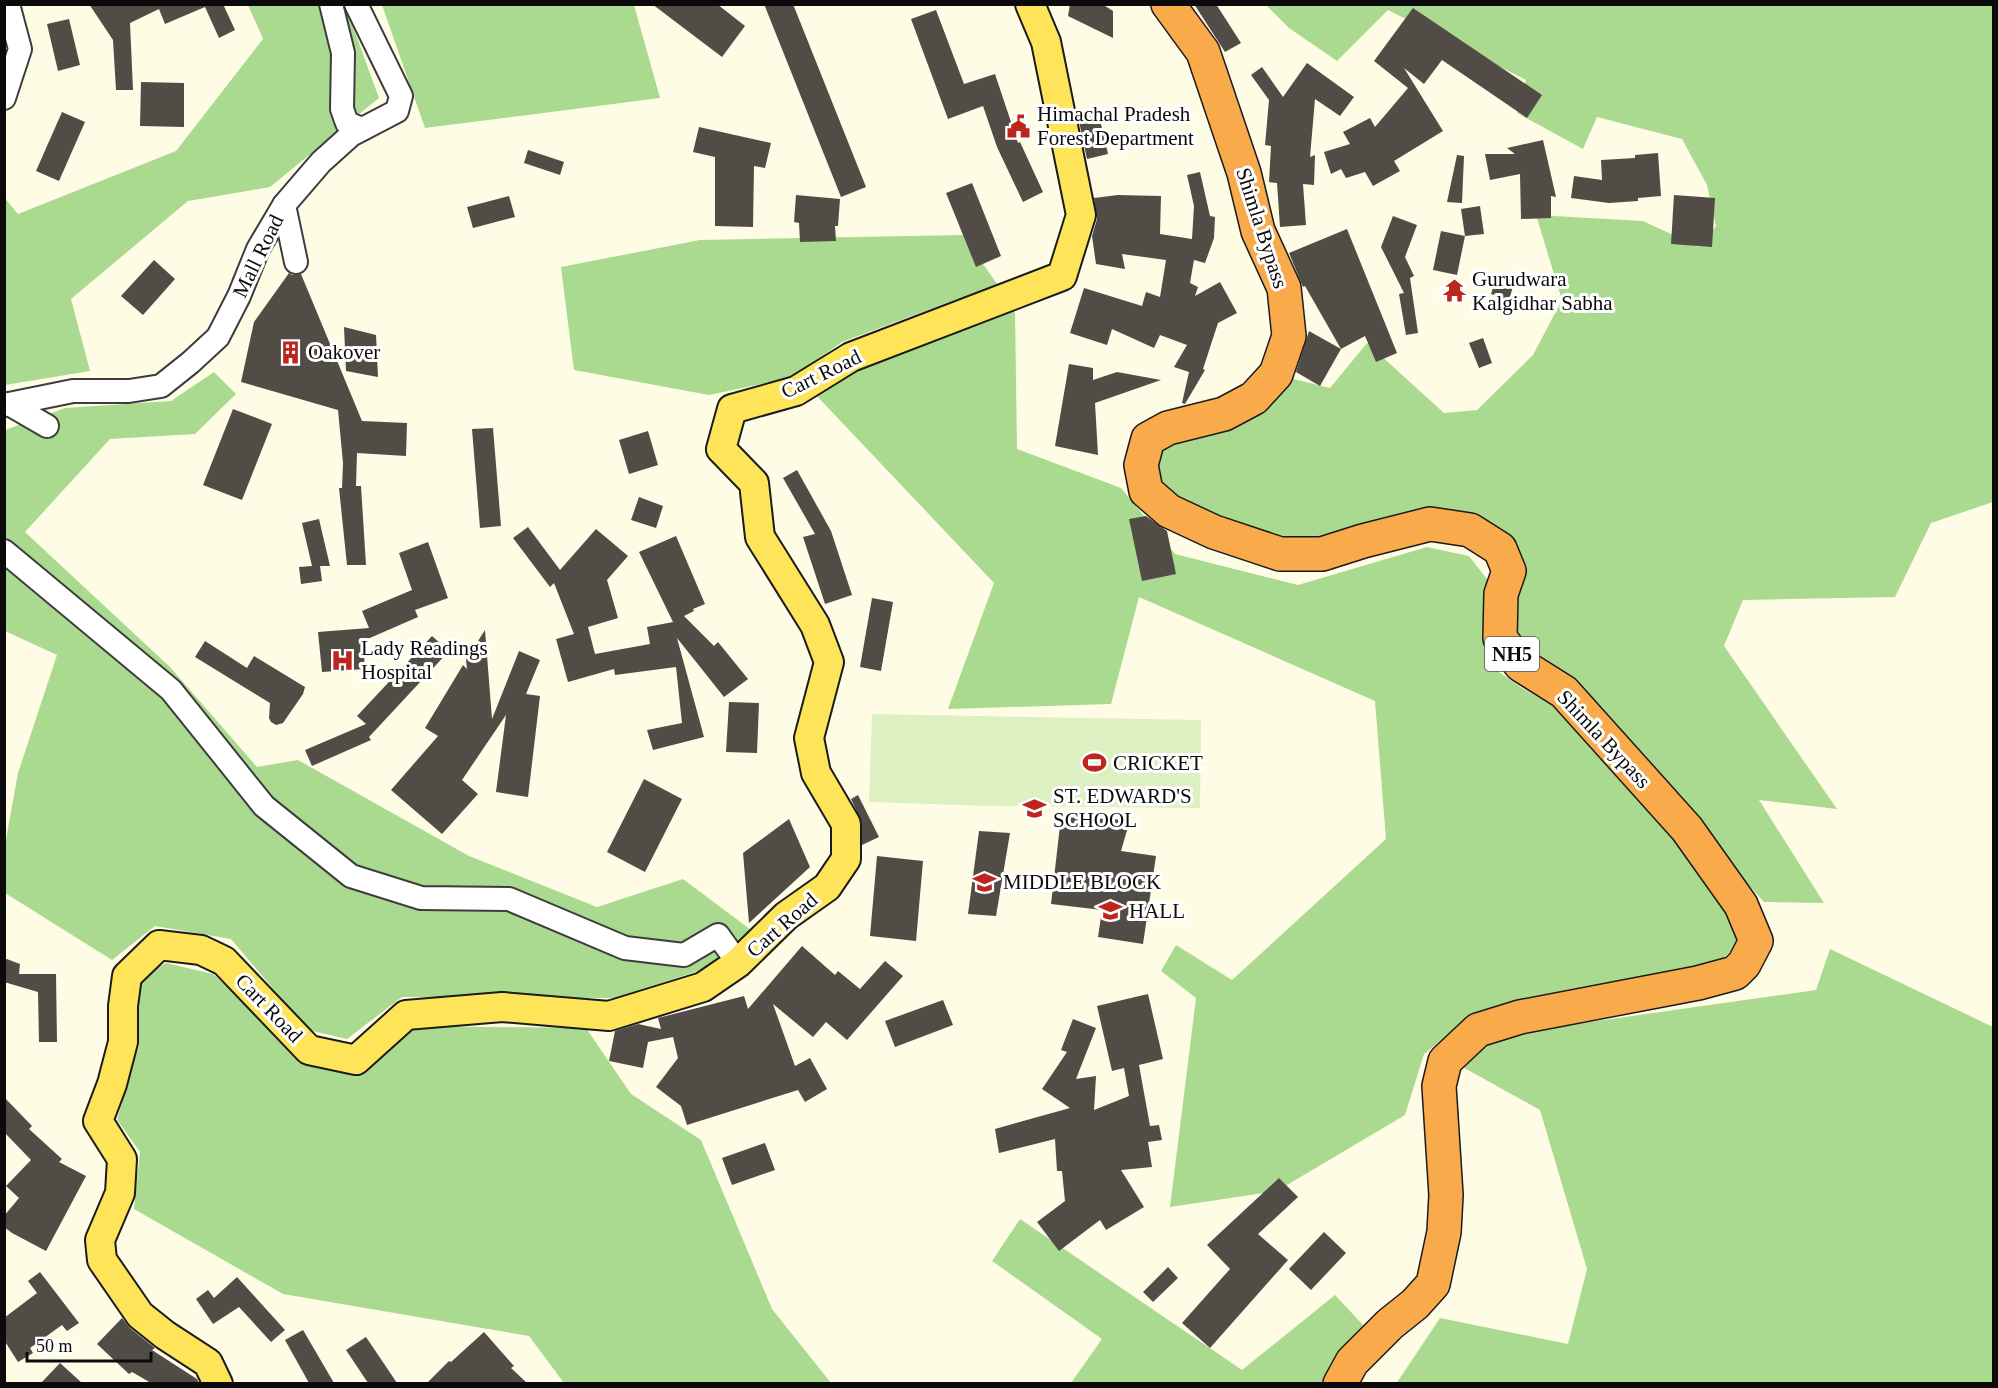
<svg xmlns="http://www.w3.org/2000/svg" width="1998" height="1388" viewBox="0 0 1998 1388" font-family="'Times New Roman',serif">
  <rect width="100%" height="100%" fill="#fffce6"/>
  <g fill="#aada8f">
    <path d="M248 5H345L379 98 270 187 188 201 71 299 90 371 5 385 4 197 18 214 176 151 263 39Z"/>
    <path d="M382 5H634L660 98 425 128Z"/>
    <path d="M1266 5H1993V502L1931 523 1895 597 1743 600 1724 646 1837 809 1759 800 1824 903 1764 902 1570 686 1507 634 1508 596 1471 524 1281 547 1151 485 1155 442 1290 378 1330 388 1367 343 1444 413 1477 410 1533 355 1562 300 1536 215 1643 221 1699 247 1716 226 1707 185 1682 139 1597 117 1583 149 1517 113 1526 80 1388 10 1337 61 1289 28Z"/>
    <path d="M963 235 997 284 842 342 790 378 709 395 574 370 561 267 700 240Z"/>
    <path d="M1015 310 1017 449 1121 488 1175 554 1298 585 1427 547 1469 556 1490 583 1493 668 1522 688 1568 714 1664 820 1734 919 1738 945 1716 964 1471 1016 1424 1054 1405 1115 1277 1191 1170 1207 1196 998 1161 971 1176 945 1232 980 1386 839 1375 701 1139 597 1111 704 948 709 994 583 814 393 861 368Z"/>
    <path d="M214 372 236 394 195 434 110 439 25 532 170 667 257 767 298 760 469 856 597 907 683 879 751 930 704 969 615 998 402 997 347 1039 308 1030 231 939 155 926 112 960 5 893V845L18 773 57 655 5 631V430L65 408 171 401Z"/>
    <path d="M1830 949 1993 1027V1383L1396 1384 1440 1318 1568 1344 1587 1269 1540 1110 1459 1065 1491 1036 1816 990Z"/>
    <path d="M166 963 213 974 303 1058 358 1072 412 1026 586 1028 631 1094 701 1140 772 1309 831 1383H564L529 1336 283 1294 134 1209 140 1152 117 1120 139 1045 138 979Z"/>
    <path d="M1020 1219 1242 1370 1335 1295 1365 1327 1325 1376 1323 1383H1071L1102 1339 992 1261Z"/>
  </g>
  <path fill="#dcf0c2" d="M872 714 1201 720 1200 808 990 806 869 802Z"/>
  <g fill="#524c46">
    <path d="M89 4H223L235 30 219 38 205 7 165 24 159 9 130 23 133 90H116L113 40Z"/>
    <path d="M652 4H717L745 26 722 57Z"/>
    <path d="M764 4H793L866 187 841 197Z"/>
    <path d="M1070 4H1102L1113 11V38L1068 16Z"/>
    <path d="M1194 4H1216L1241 43 1225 52Z"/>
    <path d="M1413 8 1542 95 1527 118 1442 60 1424 84 1404 68 1443 131 1394 161 1400 171 1373 186 1365 172 1346 178 1341 169 1331 174 1324 152 1350 144 1343 132 1370 118 1375 127 1408 88 1374 61Z"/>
    <path d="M936 10 964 84 995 74 1018 143 1020 142 1043 192 1023 202 997 147 983 106 948 119 911 19Z"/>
    <path d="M69 19 80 65 58 71 47 24Z"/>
    <path d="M1307 63 1354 97 1340 116 1315 99 1310 157 1315 155 1314 185 1303 184 1306 225 1280 227 1277 183 1269 182 1271 146 1265 145 1269 100 1251 75 1262 67 1283 97Z"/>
    <path d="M141 82 184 83V127L140 126Z"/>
    <path d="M1097 107 1108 154 1087 159 1077 112Z"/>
    <path d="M62 112 85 122 59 181 36 171Z"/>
    <path d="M699 127 771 143 765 168 754 166 753 227 715 226V157L693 152Z"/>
    <path d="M1543 140 1556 197 1551 196V218L1521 219 1520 174 1490 180 1485 154H1515L1507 148Z"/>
    <path d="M528 150 564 162 560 175 524 163Z"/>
    <path d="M1658 153 1661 196 1638 198V201L1609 203 1571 198 1574 176 1602 180 1601 160 1635 158V155Z"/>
    <path d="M1457 155 1464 156 1462 203 1447 202Z"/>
    <path d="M1200 172 1210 216 1215 217 1214 238 1205 263 1194 260 1190 283 1198 287 1195 296 1220 282 1237 313 1218 323 1203 369 1205 370 1185 404 1182 403 1189 372 1174 367 1187 345 1160 335 1154 348 1112 329 1107 345 1070 333 1084 288 1142 306 1146 292 1160 297 1166 260 1122 254 1125 269 1096 264 1092 236 1097 219 1094 198 1118 195 1161 196 1160 234 1192 239 1194 206 1187 175Z"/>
    <path d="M972 183 1001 256 976 267 946 193Z"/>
    <path d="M796 195 840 199 838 226H835L836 241 800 242 799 223 794 222Z"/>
    <path d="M1674 195 1715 198 1712 247 1671 244Z"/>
    <path d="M509 196 515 217 473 228 467 207Z"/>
    <path d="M1480 206 1484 234 1465 236 1461 209Z"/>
    <path d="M1393 216 1417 225 1405 257 1414 276 1410 278 1418 333 1406 335 1399 294 1404 293 1381 247Z"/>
    <path d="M1347 229 1397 353 1376 362 1365 336 1341 349 1305 286 1303 287 1289 253Z"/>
    <path d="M1441 231 1465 236 1457 275 1433 270Z"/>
    <path d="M154 260 175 279 143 315 121 296Z"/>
    <path d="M289 273 292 275 301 274 362 421 407 423 406 456 357 453 356 486H361L366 565H347L339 488H342L343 463 338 410 241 382 254 322Z"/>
    <path d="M1497 275 1515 280 1509 300 1491 294Z"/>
    <path d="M344 327 376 335 378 377 346 371Z"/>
    <path d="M1309 331 1341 349 1320 386 1296 372Z"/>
    <path d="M1483 338 1492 363 1479 368 1469 343Z"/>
    <path d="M1069 364 1093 368V380L1117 372 1161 380 1095 403 1098 455 1055 446Z"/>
    <path d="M233 409 272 424 242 500 203 485Z"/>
    <path d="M493 428 501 526 480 528 472 429Z"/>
    <path d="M648 431 658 465 629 474 619 440Z"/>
    <path d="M797 470 831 531 852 595 825 604 803 537 815 534 783 478Z"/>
    <path d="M639 497 663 506 656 528 631 520Z"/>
    <path d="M1146 516 1167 531 1176 574 1142 581 1129 519Z"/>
    <path d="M319 519 330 566H320L322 581 301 584 299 567 312 566 302 523Z"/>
    <path d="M528 527 560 570 596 529 628 556 607 580 618 618 588 627 595 654 650 644 647 627 673 622 639 552 676 536 705 604 693 609 694 611 684 616 714 646 718 642 748 679 724 697 677 638 704 737 653 750 647 730 682 723 676 667 615 675 614 669 568 682 556 639 574 634 554 583 550 587 513 538Z"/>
    <path d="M428 542 448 598 415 610 418 617 363 641 365 669 322 672 318 632 369 628 362 611 412 590 399 553Z"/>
    <path d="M872 598 893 602 881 671 860 667Z"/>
    <path d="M485 630 492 719 519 651 540 660 526 694 540 696 528 797 496 792 506 715 462 780 478 794 442 834 391 790 438 736 425 728 463 665 467 669 466 660Z"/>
    <path d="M432 636 449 651 369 737 371 740 312 766 305 750 366 724 357 716Z"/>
    <path d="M205 641 247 668 254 656 305 687 303 694 283 723 276 725 271 722 269 718 270 703 195 657Z"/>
    <path d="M729 702 759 703 757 753 726 752Z"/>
    <path d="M644 779 682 799 645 872 607 852Z"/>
    <path d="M858 795 879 837 862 845V823L851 799Z"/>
    <path d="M1061 817 1130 820 1121 851 1156 856 1143 944 1098 937 1102 910 1051 904Z"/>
    <path d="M789 819 810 867 749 923 743 853Z"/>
    <path d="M979 831 1010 833 996 916 968 914Z"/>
    <path d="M877 856 923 861 916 941 870 936Z"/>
    <path d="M802 946 835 975 838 971 860 989 885 961 903 976 847 1040 826 1022 813 1037 773 1004 795 1066 810 1058 827 1089 805 1102 798 1090 687 1125 681 1106 656 1087 678 1058 673 1037 648 1042 643 1068 609 1061 615 1031 638 1024 661 1029 658 1018 744 996 748 1009Z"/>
    <path d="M4 958 20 964 19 974H56L57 1042H39L38 992 4 982Z"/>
    <path d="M1148 994 1163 1059 1139 1065 1150 1126 1159 1125 1162 1140 1148 1142 1152 1167 1121 1170 1144 1207 1106 1230 1100 1220 1059 1251 1037 1222 1065 1201 1062 1171H1057L1055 1139 999 1153 995 1129 1070 1108 1042 1089 1067 1052 1061 1050 1073 1019 1096 1028 1076 1079 1096 1076 1094 1110 1129 1096 1124 1068 1112 1071 1097 1006Z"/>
    <path d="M943 1000 953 1025 895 1047 885 1021Z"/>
    <path d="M4 1097 32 1126 29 1129 62 1159 59 1162 86 1176 46 1251 12 1233 4 1227V1216L19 1198 6 1186 31 1160 4 1132Z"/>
    <path d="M765 1143 775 1170 732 1185 722 1158Z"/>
    <path d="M1279 1178 1298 1197 1258 1234 1288 1260 1210 1348 1182 1323 1230 1269 1207 1245Z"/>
    <path d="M1324 1232 1346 1253 1311 1290 1289 1269Z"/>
    <path d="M1168 1267 1178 1278 1153 1302 1143 1292Z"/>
    <path d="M40 1272 79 1323 67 1331 62 1325 30 1348 33 1353 18 1362 4 1340V1318L37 1293 28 1281Z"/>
    <path d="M237 1277 285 1330 271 1342 239 1307 213 1324 196 1299 208 1290 214 1298Z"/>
    <path d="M122 1318 130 1328 155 1348 152 1350 197 1379 199 1383H151L132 1372 129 1374 97 1344Z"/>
    <path d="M303 1330 334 1383H309L285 1340Z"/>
    <path d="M484 1332 514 1366 511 1368 527 1383H427L449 1361 451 1362Z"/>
    <path d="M366 1337 397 1383H368L346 1350Z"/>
    <path d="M60 1363 82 1383H41Z"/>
  </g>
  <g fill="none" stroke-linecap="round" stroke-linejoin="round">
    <defs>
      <g id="minor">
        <path d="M331 4 343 53 342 109 347 123 362 129"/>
        <path d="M4 98 20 49 8 4"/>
        <path d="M284 205 296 262"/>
        <path d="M9 404 47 426"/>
        <path d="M4 405 73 391H129L161 386 191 362 218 337 239 296 258 249 284 205 321 162 351 135 397 111 401 96 356 4"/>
        <path d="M4 551 171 690 264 806 351 876 421 898 509 899 625 948 684 955 718 935 738 963"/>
      </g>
      <path id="major" d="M218 1384 208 1363 165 1335 140 1315 102 1260 100 1240 120 1193 122 1159 98 1121 112 1084 123 1042V1006L127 976 159 945 201 950 224 961 309 1050 356 1060 406 1015 502 1007 609 1016 703 987 738 963 786 916 827 887 846 859V824L816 773 809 738 829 662 815 625 760 537 754 483 721 449 732 409 796 391 851 357 1062 276 1081 215 1046 42 1030 4"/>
      <path id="highway" d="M1168 4 1203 52 1244 173 1258 231 1284 288 1289 336 1276 374 1254 398 1224 414 1168 428 1148 439 1141 465 1146 491 1169 511 1214 532 1280 554H1322L1363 541 1430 524 1470 530 1500 549 1509 571 1501 594 1500 638 1521 665 1564 692 1687 829 1741 905 1756 941 1744 964 1735 973 1698 983 1520 1017 1478 1030 1445 1061 1439 1086 1446 1195 1444 1232 1433 1284 1415 1304 1390 1324 1352 1362 1340 1384"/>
    </defs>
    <use href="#minor" stroke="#3d3d3d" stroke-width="26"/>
    <use href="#major" stroke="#1b1b1b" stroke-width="32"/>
    <use href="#highway" stroke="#1b1b1b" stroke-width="36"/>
    <use href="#minor" stroke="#fff" stroke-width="22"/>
    <use href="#major" stroke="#fde458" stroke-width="28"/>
    <use href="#highway" stroke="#f9aa4a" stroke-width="33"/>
  </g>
  <defs>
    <symbol id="civic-bare" viewBox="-9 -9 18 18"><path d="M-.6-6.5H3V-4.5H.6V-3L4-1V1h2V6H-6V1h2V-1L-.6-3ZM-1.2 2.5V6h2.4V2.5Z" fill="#bc261f" stroke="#fff" stroke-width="2.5" paint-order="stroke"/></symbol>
    <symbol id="temple-bare" viewBox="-9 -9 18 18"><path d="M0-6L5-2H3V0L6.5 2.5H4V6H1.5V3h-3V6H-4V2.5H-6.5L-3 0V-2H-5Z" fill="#bc261f" stroke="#fff" stroke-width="2.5" paint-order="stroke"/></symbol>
    <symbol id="building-bare" viewBox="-9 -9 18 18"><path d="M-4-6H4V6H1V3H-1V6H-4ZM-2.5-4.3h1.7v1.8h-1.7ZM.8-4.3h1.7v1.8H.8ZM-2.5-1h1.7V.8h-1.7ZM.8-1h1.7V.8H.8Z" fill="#bc261f" stroke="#fff" stroke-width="2.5" paint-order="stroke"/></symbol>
    <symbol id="hospital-bare" viewBox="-9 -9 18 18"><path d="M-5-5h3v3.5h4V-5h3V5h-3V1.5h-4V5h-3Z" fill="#bc261f" stroke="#fff" stroke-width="2.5" paint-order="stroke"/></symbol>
    <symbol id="stadium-bare" viewBox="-9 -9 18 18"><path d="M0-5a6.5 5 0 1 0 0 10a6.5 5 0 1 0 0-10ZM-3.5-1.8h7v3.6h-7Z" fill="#bc261f" stroke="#fff" stroke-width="2.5" paint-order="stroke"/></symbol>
    <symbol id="school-bare" viewBox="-9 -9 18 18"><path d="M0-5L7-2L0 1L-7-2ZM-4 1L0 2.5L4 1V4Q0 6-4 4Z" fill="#bc261f" stroke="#fff" stroke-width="2.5" paint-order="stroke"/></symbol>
  </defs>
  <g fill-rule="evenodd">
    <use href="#civic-bare" x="1002" y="110" width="33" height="33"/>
    <use href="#temple-bare" x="1438" y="274" width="33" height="33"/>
    <use href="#building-bare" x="274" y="336" width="33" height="33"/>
    <use href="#hospital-bare" x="326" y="644" width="33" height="33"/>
    <use href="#stadium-bare" x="1078" y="746" width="33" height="33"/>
    <use href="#school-bare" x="1018" y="792" width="33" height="33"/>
    <use href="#school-bare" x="968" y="866" width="33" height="33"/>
    <use href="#school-bare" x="1094" y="894" width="33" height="33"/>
  </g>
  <g text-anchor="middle" stroke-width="6" stroke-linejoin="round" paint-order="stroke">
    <rect fill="#fff" stroke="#545454" stroke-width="1.5" x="1485" y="637" width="54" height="34" rx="4.5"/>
    <g font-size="20" font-weight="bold" fill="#0a0a0a">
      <text x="1512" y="661">NH5</text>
    </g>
    <g font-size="21" fill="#0a0a0a" stroke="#fff" text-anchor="start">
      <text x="1037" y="121">Himachal Pradesh<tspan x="1037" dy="24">Forest Department</tspan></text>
      <text x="1472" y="286">Gurudwara<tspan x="1472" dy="24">Kalgidhar Sabha</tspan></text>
      <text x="308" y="359">Oakover</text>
      <text x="361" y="655">Lady Readings<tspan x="361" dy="24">Hospital</tspan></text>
      <text x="1113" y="770">CRICKET</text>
      <text x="1053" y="803">ST. EDWARD'S<tspan x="1053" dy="24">SCHOOL</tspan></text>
      <text x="1003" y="889">MIDDLE BLOCK</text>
      <text x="1129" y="918">HALL</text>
    </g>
    <g font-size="21" fill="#0a0a0a" stroke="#fff">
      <text transform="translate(1262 228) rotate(72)" y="7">Shimla Bypass</text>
      <text transform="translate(258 256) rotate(-64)" y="7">Mall Road</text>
      <text transform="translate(821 374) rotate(-26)" y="7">Cart Road</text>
      <text transform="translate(1604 739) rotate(47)" y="7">Shimla Bypass</text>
      <text transform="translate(782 925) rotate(-41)" y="7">Cart Road</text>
      <text transform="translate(269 1008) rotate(46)" y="7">Cart Road</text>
    </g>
  </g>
  <rect width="1998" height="1388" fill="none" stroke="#0a0a0a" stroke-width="12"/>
  <path d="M27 1352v9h124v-9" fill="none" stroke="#0a0a0a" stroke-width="3"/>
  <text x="36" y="1352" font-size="18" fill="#0a0a0a" stroke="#ffffff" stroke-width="4.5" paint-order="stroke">50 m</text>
</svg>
